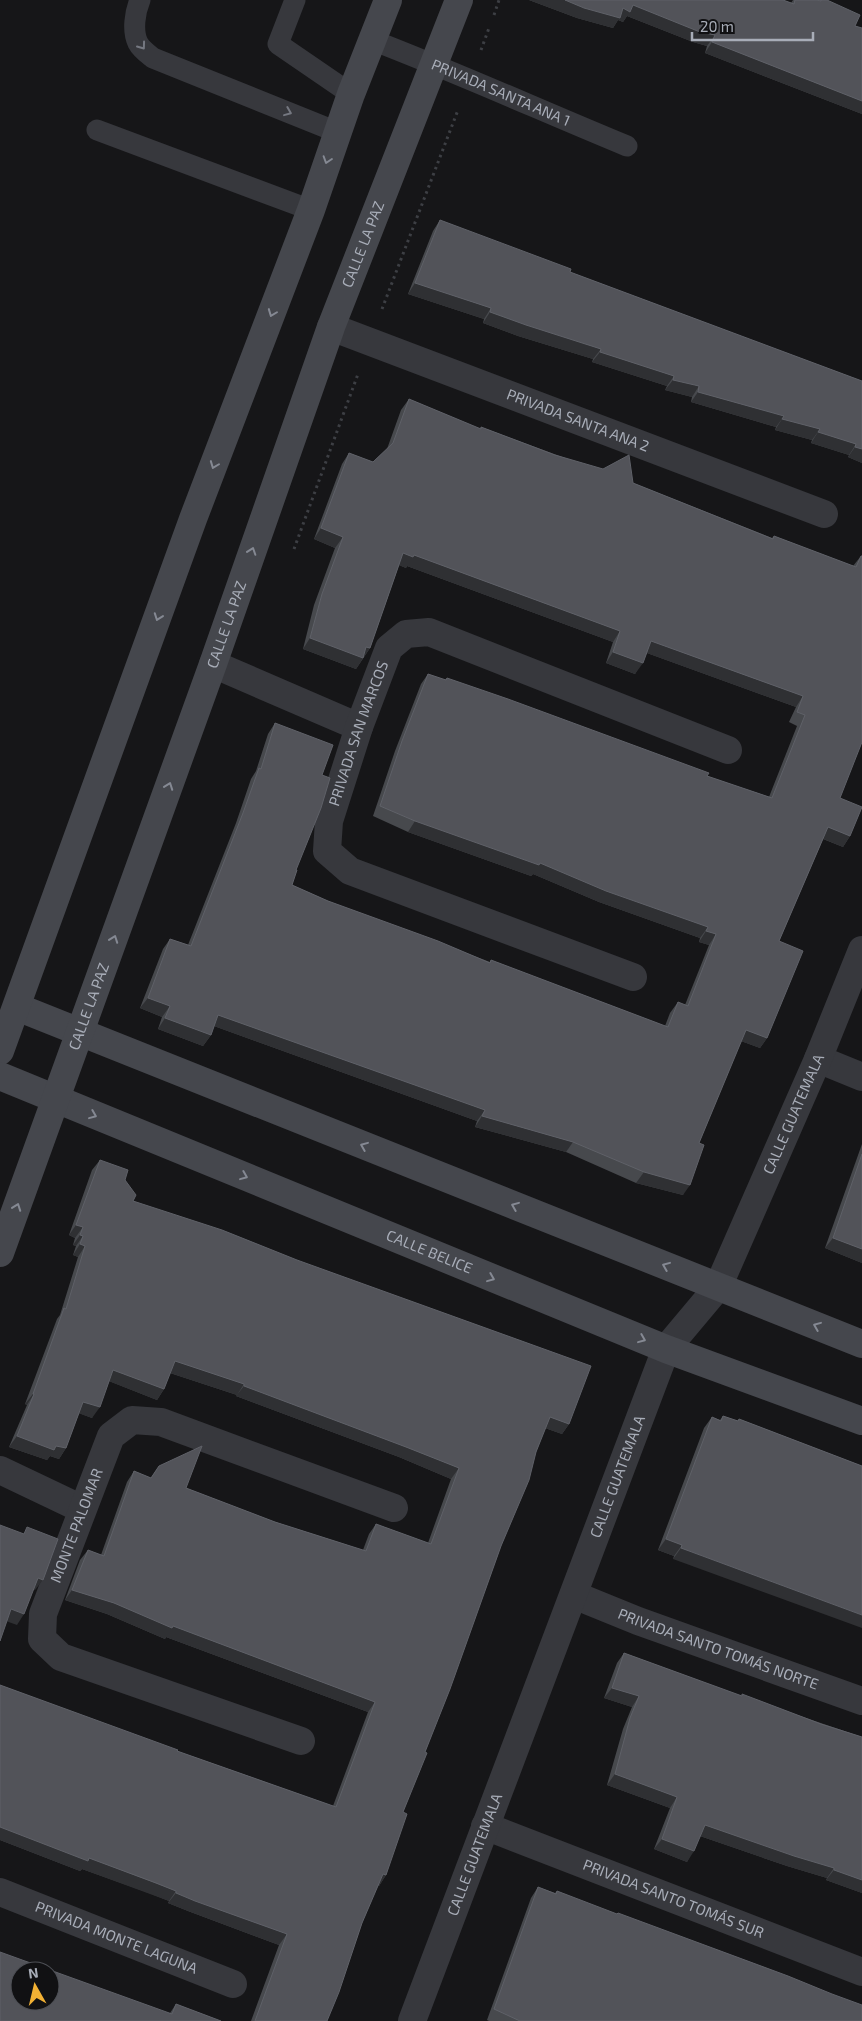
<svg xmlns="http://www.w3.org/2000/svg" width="862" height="2021" viewBox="0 0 862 2021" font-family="'Exo 2',sans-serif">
  <rect width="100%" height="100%" fill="#161618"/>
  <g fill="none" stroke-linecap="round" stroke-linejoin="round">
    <g stroke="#3d3f44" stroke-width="3" stroke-dasharray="2.5 4" stroke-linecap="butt">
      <path d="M494 15 499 0"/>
      <path d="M481 50 489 28"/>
      <path d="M382 309 458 110"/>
      <path d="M294 549 358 374"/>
    </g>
    <g stroke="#37383d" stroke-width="21">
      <path d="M140 0C135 12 132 31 138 43 141 49 148 54 153 58L337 132"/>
      <path d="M295 0 278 44 351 94"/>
      <path id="s1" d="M372 40C458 73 542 111 627 146"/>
      <path d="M97 130 311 210"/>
    </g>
    <g stroke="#37383d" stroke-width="28">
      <path id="s2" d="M331 327 824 514"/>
      <path d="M213 664 359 727"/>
      <path id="s3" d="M633 977 350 871 327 851 329 821 359 727 389 648 406 634 429 632 728 750"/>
      <path d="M818 1059 862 1077"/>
      <path d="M0 1470 82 1509"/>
      <path id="s4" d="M574 1595 638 1621 862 1701"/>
      <path id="s5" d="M301 1741 61 1657 42 1639 43 1614 111 1436 132 1420 161 1422 394 1508"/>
      <path id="s6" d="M485 1826 862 1972"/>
      <path id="s7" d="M0 1892 233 1984"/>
      <path id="s8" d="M412 2021 666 1349 718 1287 818 1059 862 950"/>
    </g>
    <g stroke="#45474d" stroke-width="28">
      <path d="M17 1007 862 1344"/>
      <path d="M0 1051 193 519 311 210 351 94 388 0"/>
      <path id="s9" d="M0 1076 666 1349 862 1421"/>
      <path id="s10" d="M0 1253 213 664 331 327 459 0"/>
    </g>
  </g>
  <g fill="#47494d">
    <path d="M529 0H783L791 3 793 0H817L820 1V0H827L855 26 862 28V114L705 53 707 46 693 42 627 16 623 22 618 20 613 28 577 18Z"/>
    <path d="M440 220 570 272 862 381V463L848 457 849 455 811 443 812 440 775 430 776 427 691 402 692 397 665 390 667 386 592 362 593 359 518 336 483 323 484 319 408 294 433 231Z"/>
    <path d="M409 399 480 429 481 427 633 483 772 538 774 536 853 566 861 556 840 798 850 836 843 847 823 839 779 941 767 1038 760 1048 741 1041 699 1143 683 1195 636 1183 566 1152 475 1127 477 1121 214 1026 211 1035 203 1046 158 1029 162 1017 140 1008 163 949 170 939 188 945 236 823 251 779 256 771 268 734 275 723 322 775 292 885 328 901 490 962 491 960 665 1026 670 1013 678 1002 685 1005 709 945 699 942 700 938 599 902 533 874 531 876 408 832 373 816 395 751 421 684 428 674 445 680 447 678 707 776 769 797 797 726 789 722 796 707 647 653 635 674 606 663 613 642 407 566 406 568 399 565 370 648 356 669 303 649 314 605 335 548 314 539 342 464 349 453 373 462 387 449 401 410Z"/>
    <path d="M862 1144V1263L825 1248Z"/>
    <path d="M100 1160 125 1180 133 1201 569 1424 562 1434 545 1428 501 1546 403 1812 386 1875 379 1886 378 1885 362 1923 327 2021H251L279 1945 188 1911 168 1903 169 1901 149 1893 82 1869 80 1871 0 1840V1685L177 1751 333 1806 368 1712 166 1637 165 1639 107 1614 65 1600 80 1560 88 1550 101 1555 127 1482 134 1471 151 1478 159 1466 186 1488 275 1522 363 1550 369 1534 376 1524 428 1543 451 1479 399 1457 236 1396 237 1395 170 1373 164 1389 157 1400 109 1381 92 1418 79 1413 66 1448 59 1459 50 1456 47 1460 9 1447 27 1405 25 1404 57 1319 60 1315 78 1257 73 1255 76 1246 73 1245 75 1238 69 1235 92 1170Z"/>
    <path d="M723 1416 738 1421 739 1419 862 1466 673 1559 674 1556 658 1550 704 1428 712 1417 720 1420Z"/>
    <path d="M624 1653 741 1696 862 1737V1893L826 1880 827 1878 787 1866 700 1836 687 1862 654 1849 670 1808 607 1785 623 1729 632 1707 604 1698 617 1663Z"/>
    <path d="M538 1887 555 1893 557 1891 862 2021H489L487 2020 531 1898Z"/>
    <path d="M176 2004 221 2021H0L170 2013Z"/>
  </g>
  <g fill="#2f3033">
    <path d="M529 0H565L623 8 633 5 715 35 707 46 693 42 627 16 623 22 618 20 613 28 577 18Z"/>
    <path d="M712 42 862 101V114L705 53Z"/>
    <path d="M415 283 491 308 484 319 408 294Z"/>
    <path d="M490 312 601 349 593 359 518 336 483 323Z"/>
    <path d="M600 352 674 376 667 386 592 362Z"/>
    <path d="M673 380 699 386 692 397 665 390Z"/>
    <path d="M698 392 784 416 776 427 691 402Z"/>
    <path d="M782 419 820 429 812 440 775 430Z"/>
    <path d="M818 432 856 444 849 455 811 443Z"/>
    <path d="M855 447 862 449V463L848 457Z"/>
    <path d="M321 528 343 537 335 548 314 539Z"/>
    <path d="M403 553 414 555 620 631 613 642 407 566 406 568 396 564Z"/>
    <path d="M310 638 366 647 370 648 356 669 303 649Z"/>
    <path d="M651 641 803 696 796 707 644 652Z"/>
    <path d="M613 652 643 663 635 674 606 663Z"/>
    <path d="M415 821 540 863 708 927 700 938 599 902 533 874 531 876 408 832Z"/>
    <path d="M828 827 850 836 843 847 821 838Z"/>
    <path d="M706 931 716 934 709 945 699 942Z"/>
    <path d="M148 998 170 1006 162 1017 140 1008Z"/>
    <path d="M218 1015 485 1110 477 1121 211 1025Z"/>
    <path d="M165 1018 211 1035 203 1046 158 1029Z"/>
    <path d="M746 1030 767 1038 760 1048 738 1040Z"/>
    <path d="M482 1116 573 1142 566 1152 475 1127Z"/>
    <path d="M644 1172 690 1185 683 1195 636 1183Z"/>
    <path d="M76 1225 83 1227 75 1238 69 1235Z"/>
    <path d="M80 1235 83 1236 76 1246 73 1245Z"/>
    <path d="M833 1238 862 1249V1263L825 1248Z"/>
    <path d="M80 1244 85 1246 78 1257 73 1255Z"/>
    <path d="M175 1361 244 1384 237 1395 167 1372Z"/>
    <path d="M113 1370 164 1389 157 1400 106 1380Z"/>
    <path d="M244 1386 406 1447 459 1468 451 1479 399 1457 236 1396Z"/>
    <path d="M33 1394H34L27 1405 25 1404Z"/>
    <path d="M83 1402 100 1407 92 1418 75 1412Z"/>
    <path d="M550 1417 569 1424 562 1434 542 1427Z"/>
    <path d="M17 1436 56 1446 66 1448 59 1459 50 1456 47 1460 9 1447Z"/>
    <path d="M666 1539 682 1545 674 1556 658 1550Z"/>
    <path d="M681 1548 862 1615V1628L673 1559Z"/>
    <path d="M38 1578 43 1580 35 1590 30 1589Z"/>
    <path d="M72 1590 114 1603 173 1626 375 1702 368 1712 166 1637 165 1639 107 1614 65 1600Z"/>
    <path d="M11 1609 24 1614 17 1625 3 1620Z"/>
    <path d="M612 1688 639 1696 632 1707 604 1698Z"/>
    <path d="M615 1774 677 1797 670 1808 607 1785Z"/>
    <path d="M705 1825 834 1868 827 1878 787 1866 697 1835Z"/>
    <path d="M0 1827 89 1858 176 1891 169 1901 82 1869 80 1871 0 1840Z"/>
    <path d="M662 1839 694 1851 687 1862 654 1849Z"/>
    <path d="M834 1870 862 1880V1893L826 1880Z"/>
    <path d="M383 1874 386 1875 379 1886 375 1884Z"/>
    <path d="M176 1893 287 1934 279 1945 188 1911 168 1903Z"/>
  </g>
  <g fill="#525359" stroke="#5f6168" fill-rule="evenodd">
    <path d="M565 0H783L794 4 795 0H817L821 1V0H827L860 15 855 26 862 28V101L712 42 715 35 700 32 633 5 630 12 623 8 620 18 584 8Z"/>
    <path d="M440 220 571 269 570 272 862 381V449L855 447 856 444 818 432 820 429 782 419 784 416 698 392 699 386 673 380 674 376 600 352 601 349 526 325 490 312 491 308 415 283Z"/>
    <path d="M409 399 481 429V427L555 455 603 469 629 455 633 483 773 539 774 536 856 567 861 556H862V742L840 798 862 807 850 836 828 827 779 941 803 951 767 1038 746 1030 699 1143 704 1145 690 1185 644 1172 573 1142 482 1116 485 1110 218 1015 211 1035 165 1018 170 1006 148 998 170 939 191 946 243 813 259 768 261 769 275 723 333 745 322 775 330 778 321 808 296 870H297L292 885 328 901 438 941 490 963 491 960 668 1027 678 1002 688 1006 716 934 706 931 708 927 606 891 540 863 539 865 415 821 380 806 402 741 428 674 446 680 447 678 508 699 709 773 707 776 772 798 805 715 797 712 803 696 651 641 643 663 613 652 620 631 414 555 413 557 403 553 370 648 366 647 363 658 310 638 322 594 343 537 321 528 349 453 373 462 393 443Z"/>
    <path d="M862 1154V1249L833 1238Z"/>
    <path d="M100 1160 128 1170 125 1180 136 1195 133 1201 222 1230 297 1260 591 1366 569 1424 550 1417 536 1452 529 1480 501 1546 450 1689 425 1752 427 1753 403 1812 407 1814 386 1875 383 1874 362 1923 339 1992 327 2021H255L287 1934 195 1901 176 1893V1891L156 1883 89 1858 88 1861 0 1827V1685L178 1750 177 1751 336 1807 375 1702 173 1626 172 1628 114 1603 72 1590 88 1550 104 1556 134 1471 151 1478 159 1466 202 1446 186 1488 275 1522 366 1551 376 1524 431 1544 459 1468 406 1447 244 1386V1384L175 1361 164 1389 113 1370 100 1407 83 1402 66 1448 56 1446 54 1450 17 1436 34 1394H33L64 1308 66 1309 85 1246 80 1244 83 1236 80 1235 83 1227 76 1225Z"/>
    <path d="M723 1416 738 1421 739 1419 862 1466V1615L681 1548 682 1545 666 1539 712 1417 721 1421Z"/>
    <path d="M0 1525 24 1534 27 1527 58 1539 43 1580 38 1578 24 1614 11 1609 0 1641Z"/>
    <path d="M624 1653 742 1696V1694L821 1724 862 1737V1880L834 1870V1868L794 1856 705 1825 694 1851 662 1839 677 1797 615 1774 630 1718 639 1696 612 1688Z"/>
    <path d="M538 1887 556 1894 557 1891 617 1914 618 1913 788 1976 832 1994 862 2005V2021H520L494 2009Z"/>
    <path d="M0 1952 172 2014 176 2004 221 2021H0ZM20 1971H50V2001H20Z"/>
  </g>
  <defs><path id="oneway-chevron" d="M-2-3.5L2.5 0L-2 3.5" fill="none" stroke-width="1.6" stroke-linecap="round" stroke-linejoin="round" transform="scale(1.25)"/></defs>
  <g stroke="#757881">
    <use href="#oneway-chevron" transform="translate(142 46) rotate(54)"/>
    <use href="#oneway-chevron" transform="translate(288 112) rotate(22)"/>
  </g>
  <g stroke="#858993">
    <use href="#oneway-chevron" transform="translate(327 160) rotate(108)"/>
    <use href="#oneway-chevron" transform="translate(272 313) rotate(111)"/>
    <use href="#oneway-chevron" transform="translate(214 465) rotate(111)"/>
    <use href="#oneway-chevron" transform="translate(252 551) rotate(-71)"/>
    <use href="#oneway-chevron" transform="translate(158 617) rotate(110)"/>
    <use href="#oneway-chevron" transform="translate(169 786) rotate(-70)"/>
    <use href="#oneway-chevron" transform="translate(114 939) rotate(-70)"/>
    <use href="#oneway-chevron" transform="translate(93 1115) rotate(22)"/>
    <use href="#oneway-chevron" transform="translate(364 1146) rotate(-158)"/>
    <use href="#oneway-chevron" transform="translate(244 1176) rotate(22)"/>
    <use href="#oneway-chevron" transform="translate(515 1206) rotate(-158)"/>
    <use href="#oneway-chevron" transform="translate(17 1207) rotate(-70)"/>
    <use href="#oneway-chevron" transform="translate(666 1266) rotate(-158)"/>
    <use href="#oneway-chevron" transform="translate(491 1278) rotate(22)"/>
    <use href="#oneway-chevron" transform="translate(817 1326) rotate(-158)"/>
    <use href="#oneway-chevron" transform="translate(642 1339) rotate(22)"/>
  </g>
  <g text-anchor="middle" stroke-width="5" stroke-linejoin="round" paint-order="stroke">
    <g font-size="15" fill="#a8adb8" stroke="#111113">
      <text dy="5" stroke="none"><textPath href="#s1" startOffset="139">PRIVADA SANTA ANA 1</textPath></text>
      <text dy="5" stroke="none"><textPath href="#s10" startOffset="1072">CALLE LA PAZ</textPath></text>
      <text dy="5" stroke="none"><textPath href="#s2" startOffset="264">PRIVADA SANTA ANA 2</textPath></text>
      <text dy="5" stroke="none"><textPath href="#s10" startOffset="668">CALLE LA PAZ</textPath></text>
      <text dy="5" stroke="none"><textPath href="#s3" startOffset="455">PRIVADA SAN MARCOS</textPath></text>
      <text dy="5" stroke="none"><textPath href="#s10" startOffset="262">CALLE LA PAZ</textPath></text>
      <text dy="5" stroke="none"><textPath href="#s8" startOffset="988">CALLE GUATEMALA</textPath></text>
      <text dy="5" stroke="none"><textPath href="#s9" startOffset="464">CALLE BELICE</textPath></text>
      <text dy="5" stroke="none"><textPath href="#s8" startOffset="582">CALLE GUATEMALA</textPath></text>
      <text dy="5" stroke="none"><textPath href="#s5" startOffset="400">MONTE PALOMAR</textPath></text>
      <text dy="5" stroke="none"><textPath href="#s4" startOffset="154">PRIVADA SANTO TOMÁS NORTE</textPath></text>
      <text dy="5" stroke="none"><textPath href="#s8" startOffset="178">CALLE GUATEMALA</textPath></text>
      <text dy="5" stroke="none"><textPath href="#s6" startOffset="202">PRIVADA SANTO TOMÁS SUR</textPath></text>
      <text dy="5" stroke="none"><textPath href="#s7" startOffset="125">PRIVADA MONTE LAGUNA</textPath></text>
    </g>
  </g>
  <g transform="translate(35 1986) rotate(352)"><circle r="24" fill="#111113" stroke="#4d4f55"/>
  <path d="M0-4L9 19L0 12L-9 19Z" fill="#f2b134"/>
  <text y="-8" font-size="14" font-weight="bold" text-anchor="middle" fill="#a8adb8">N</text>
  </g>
  <path d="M692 32v8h121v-8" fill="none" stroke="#a8adb8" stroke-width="2.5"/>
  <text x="700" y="32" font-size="15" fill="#a8adb8" stroke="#111113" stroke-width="4" paint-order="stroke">20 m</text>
</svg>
